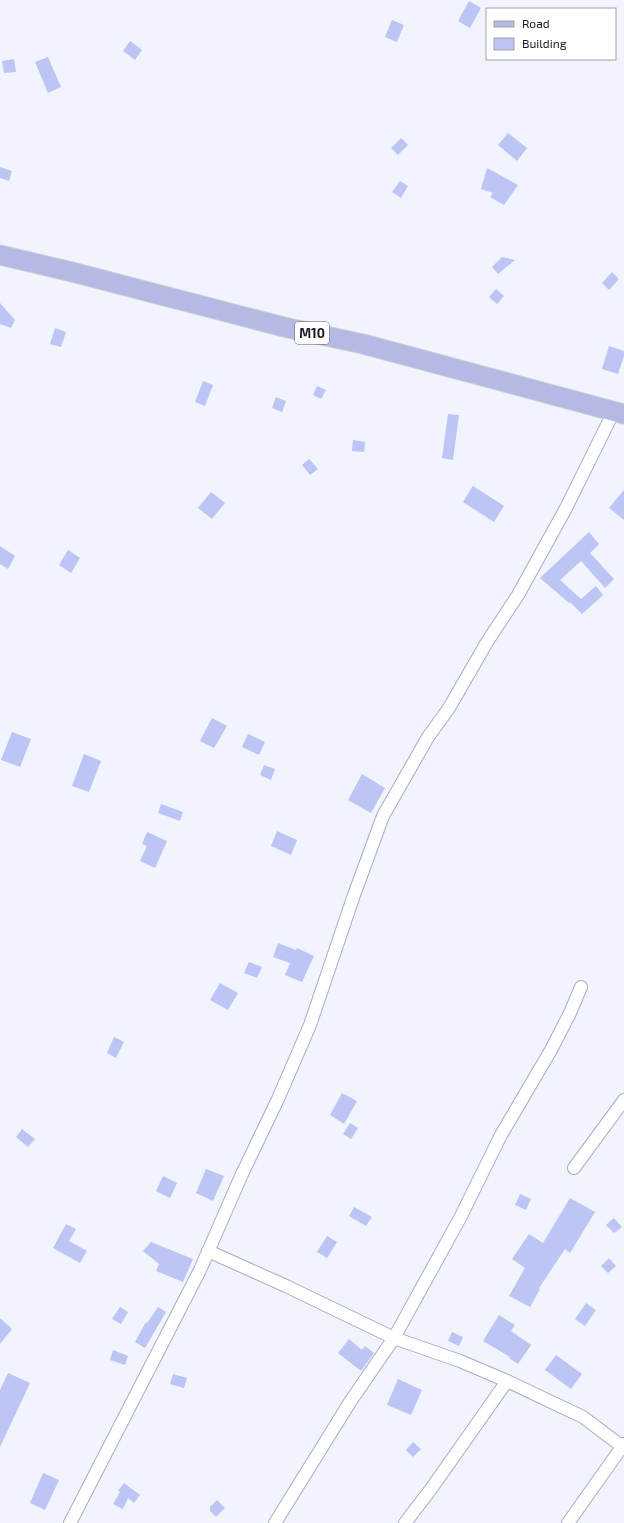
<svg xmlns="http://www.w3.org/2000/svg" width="624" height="1523" viewBox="0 0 624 1523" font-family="'Exo 2',sans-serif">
  <rect width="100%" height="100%" fill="#f1f3fd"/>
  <g fill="#bcc5f4">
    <path d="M469 1 481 8 470 28 458 21Z"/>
    <path d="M392 20 404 25 397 42 385 37Z"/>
    <path d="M130 41 142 50 135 60 123 51Z"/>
    <path d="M48 57 61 87 48 93 35 62Z"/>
    <path d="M14 59 16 72 4 73 2 61Z"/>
    <path d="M508 133 527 148 517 161 498 145Z"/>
    <path d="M401 138 408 145 398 155 391 148Z"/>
    <path d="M0 167 12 171 9 181 0 178Z"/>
    <path d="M487 168 518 185 504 205 490 197 493 193 481 189Z"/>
    <path d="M400 181 408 186 401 198 392 192Z"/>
    <path d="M502 257 515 260 498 274 492 267Z"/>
    <path d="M612 272 619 279 609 290 602 283Z"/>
    <path d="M496 289 504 296 497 304 489 297Z"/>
    <path d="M0 303 15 320 11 328 0 324Z"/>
    <path d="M55 328 66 332 61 347 50 344Z"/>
    <path d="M609 346 624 351V356L618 374 602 369Z"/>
    <path d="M203 381 213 385 205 406 195 402Z"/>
    <path d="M317 386 326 390 321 399 313 395Z"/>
    <path d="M276 397 286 401 282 412 272 408Z"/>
    <path d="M448 414 459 415 453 460 442 458Z"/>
    <path d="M353 440 365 442 364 452 352 451Z"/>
    <path d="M309 459 318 469 310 475 302 465Z"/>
    <path d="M473 486 504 506 494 522 463 502Z"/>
    <path d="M624 490V520L609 508Z"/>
    <path d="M211 492 225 503 212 519 198 508Z"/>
    <path d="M589 532 599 544 590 553 614 579 605 588 581 561 560 580 581 599 596 586 603 595 582 614 570 602 569 603 540 578Z"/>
    <path d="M0 546 15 556 8 569 0 564Z"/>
    <path d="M68 550 80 558 71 573 59 565Z"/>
    <path d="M212 718 227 726 214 748 200 741Z"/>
    <path d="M12 732 31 739 20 767 1 760Z"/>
    <path d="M248 734 265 742 259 755 242 747Z"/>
    <path d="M84 754 101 761 89 792 72 786Z"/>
    <path d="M264 765 275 769 271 780 260 775Z"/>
    <path d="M362 774 385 788 371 813 348 800Z"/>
    <path d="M161 804 183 812 180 821 158 813Z"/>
    <path d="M277 831 297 840 291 855 271 846Z"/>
    <path d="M147 832 167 841 155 868 140 861 147 846 142 844Z"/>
    <path d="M278 943 296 950 297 948 314 956 302 982 285 975 290 963 273 957Z"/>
    <path d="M249 962 262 967 257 978 244 973Z"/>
    <path d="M220 983 238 993 228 1010 210 1000Z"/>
    <path d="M114 1037 124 1042 116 1058 107 1053Z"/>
    <path d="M342 1093 357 1101 344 1124 330 1115Z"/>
    <path d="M350 1123 358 1128 351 1139 343 1134Z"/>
    <path d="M22 1129 35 1139 28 1147 16 1137Z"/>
    <path d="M206 1169 224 1176 213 1201 196 1193Z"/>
    <path d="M163 1176 177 1183 170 1198 156 1191Z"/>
    <path d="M520 1194 531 1199 526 1210 515 1205Z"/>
    <path d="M570 1198 595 1212 570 1253 565 1249 539 1288 540 1289 530 1307 509 1296 525 1268 512 1259 529 1234 543 1243Z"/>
    <path d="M354 1207 372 1217 366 1226 349 1216Z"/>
    <path d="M614 1218 622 1227 614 1233 606 1225Z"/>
    <path d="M66 1224 76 1229 69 1241 87 1251 80 1263 53 1248Z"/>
    <path d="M327 1236 337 1242 327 1258 317 1252Z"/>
    <path d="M151 1242 193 1259 183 1282 156 1271 159 1264 143 1251Z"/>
    <path d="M609 1258 616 1266 608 1273 601 1266Z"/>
    <path d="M586 1303 596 1310 585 1326 575 1319Z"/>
    <path d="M120 1307 128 1312 121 1324 112 1319Z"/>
    <path d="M158 1307 166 1312 145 1348 135 1342 146 1322 147 1323Z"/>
    <path d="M499 1315 515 1325 511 1331 531 1345 518 1364 509 1358 510 1357 483 1341Z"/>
    <path d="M0 1318 12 1329 0 1344Z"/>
    <path d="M452 1332 463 1337 459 1346 448 1341Z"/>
    <path d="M349 1339 362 1350 365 1346 374 1353 361 1371 338 1353Z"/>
    <path d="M113 1350 128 1356 125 1365 110 1360Z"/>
    <path d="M556 1355 582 1374 571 1389 545 1370Z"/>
    <path d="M8 1373 30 1383 0 1447V1390Z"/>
    <path d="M173 1374 187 1378 184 1388 170 1384Z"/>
    <path d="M398 1379 422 1390 411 1415 387 1405Z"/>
    <path d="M413 1442 421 1449 413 1457 406 1450Z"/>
    <path d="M43 1473 59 1480 45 1510 30 1503Z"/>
    <path d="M124 1483 140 1495 134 1503 128 1498 123 1509 113 1504 120 1492 118 1491Z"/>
    <path d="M217 1500 225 1508 216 1517 210 1511V1507Z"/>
  </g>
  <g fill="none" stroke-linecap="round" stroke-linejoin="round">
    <defs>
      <g id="street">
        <path d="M574 1168 624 1100"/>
        <path d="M208 1251 286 1286 394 1338 460 1361 507 1381 583 1417 624 1448"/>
        <path d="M70 1523 200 1270 242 1174 278 1099 310 1025 354 895 383 816 428 737 449 708 487 642 518 595 566 508 614 411"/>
        <path d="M275 1523 350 1402 394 1338 460 1218 501 1135 551 1050 570 1013 581 987"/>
        <path d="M405 1523 431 1489 507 1381"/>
        <path d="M568 1523 624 1444"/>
      </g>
      <path id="primary" d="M0 255 72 272 284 327 363 344 624 414"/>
    </defs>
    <use href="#street" stroke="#a7acc4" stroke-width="14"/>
    <use href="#primary" stroke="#d1d1d3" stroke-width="21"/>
    <use href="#street" stroke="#fff" stroke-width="12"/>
    <use href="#primary" stroke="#b4bae4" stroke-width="19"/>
  </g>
  <g text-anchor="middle" stroke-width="3.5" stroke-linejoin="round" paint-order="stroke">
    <rect fill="#fff" stroke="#5d5e64" stroke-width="1" x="295" y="322" width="34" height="22" rx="3"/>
    <g font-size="13" font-weight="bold" fill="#181922">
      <text x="312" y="338">M10</text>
    </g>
  </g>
  <rect x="486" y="8" width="130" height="52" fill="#ffffff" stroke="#a3a3a7"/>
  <rect x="494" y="21" width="20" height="6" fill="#b4bae4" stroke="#a3a3a7"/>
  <text x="522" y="28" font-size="12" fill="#181922">Road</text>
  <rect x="494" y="38" width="20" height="12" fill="#bcc5f4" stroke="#a3a3a7"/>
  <text x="522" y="48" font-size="12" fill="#181922">Building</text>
</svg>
